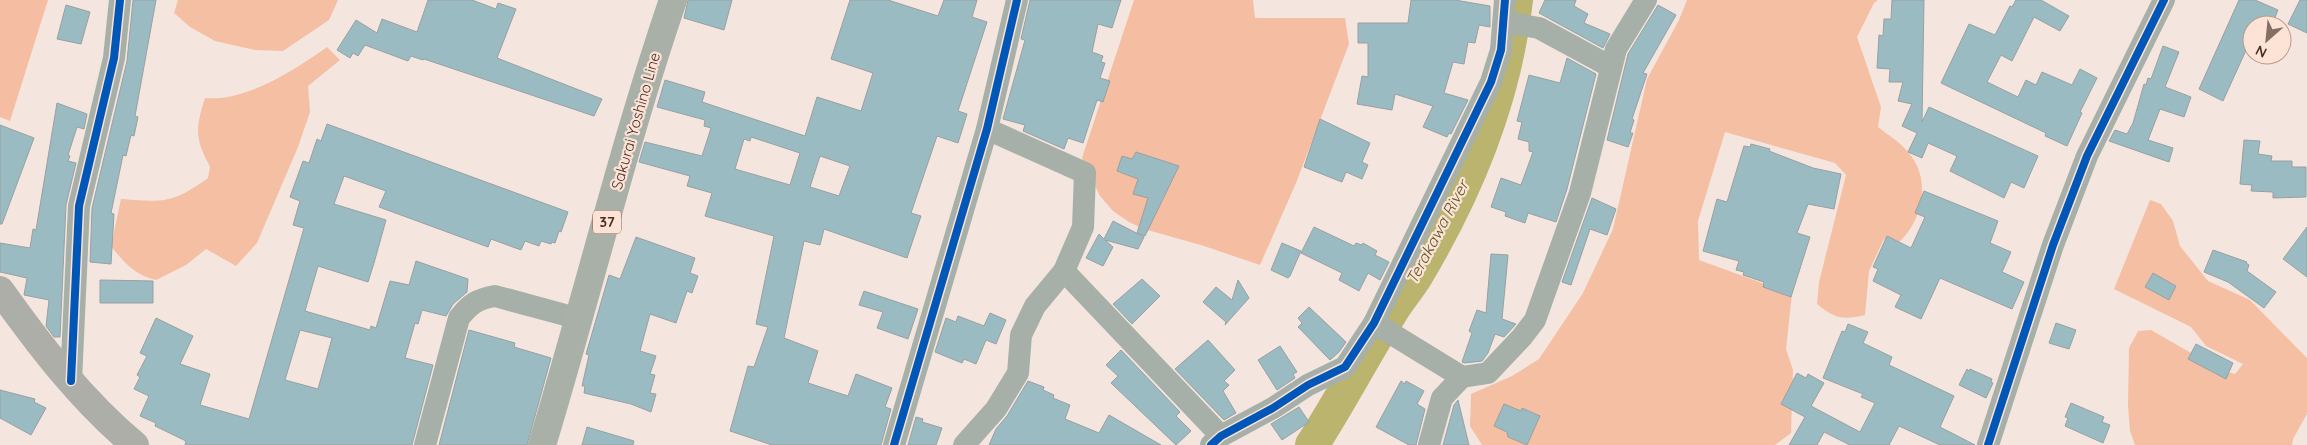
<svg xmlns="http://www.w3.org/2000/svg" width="2307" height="445" viewBox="0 0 2307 445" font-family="Quicksand,sans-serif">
  <rect width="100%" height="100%" fill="#f4e6df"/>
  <g fill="#f5bda1">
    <path d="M0 0H48L10 121 0 117Z"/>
    <path d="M1134 0H1253L1255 18H1345L1349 44 1296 183 1260 265 1204 246 1144 229 1129 222 1113 211 1100 196 1082 158Z"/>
  </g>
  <g fill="#f5bfa4">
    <path d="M178 0H338L329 20 283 51 255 50 215 41 190 27 174 13Z"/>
    <path d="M1687 0H1878L1874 3 1857 37 1881 107 1878 127C1888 135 1900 142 1908 152 1933 180 1922 223 1896 245L1884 239 1869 271 1865 315C1843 320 1835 319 1817 304L1819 282 1846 175 1835 163 1725 132 1698 221 1699 260 1792 294 1786 349 1793 370 1791 433 1775 445H1482L1470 426 1471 394 1512 376 1539 359 1583 293 1613 229 1647 79 1679 20Z"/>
    <path d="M327 47 340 60 308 86 310 112 298 147 257 243 236 266 206 249 186 265 156 280C135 275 124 263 111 246L121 199C164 202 172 204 208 178L210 167C195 139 195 129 205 98 245 102 295 70 327 47Z"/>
    <path d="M2150 200 2161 204 2173 221 2180 246 2208 281 2250 300 2307 358V414L2293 439 2292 445H2135L2130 431 2128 406 2129 348 2138 331 2151 330 2221 370 2235 374 2243 364 2206 346 2191 327 2114 289Z"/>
  </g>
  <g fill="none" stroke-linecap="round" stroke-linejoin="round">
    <path stroke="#bbb46e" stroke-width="34" d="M1312 445C1340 402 1363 357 1390 314 1397 301 1408 289 1416 276 1467 191 1505 99 1516 0"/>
  </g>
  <g fill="#9bbbc2" stroke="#98a0a2" fill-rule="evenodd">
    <path d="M133 0H156L135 116 138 117 134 136 131 135 126 156 123 155 111 213 114 214 111 264 90 262 92 208 127 61Z"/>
    <path d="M428 0H472L496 9 498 3 516 9 497 58 602 99 594 116 424 59 423 60 411 56 408 61 365 45 358 56 353 53 350 58 337 50 356 20 377 33 382 19 417 32Z"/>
    <path d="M688 0H732L724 30 684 18Z"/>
    <path d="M850 0H888L938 16 944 0H977L972 17 987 22 958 111 967 114 958 143 937 136 911 213 921 216 907 258 824 229 820 245 804 241 784 338 818 351 808 383 848 396 856 374 892 388 885 407 891 409 881 445H772L730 431 748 366 754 367 768 327 756 324 774 236 705 216 712 193 687 186 690 176 639 162 645 142 702 156 711 128 704 126 705 120 657 107 665 80 705 92 702 102 805 136 817 97 861 111 873 73 831 59ZM751 137 800 153 790 185 735 169 744 139 750 141ZM820 156 850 166 839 196 810 187Z"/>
    <path d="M1030 0H1121L1112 28 1098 24 1092 52 1103 56 1101 62 1105 63 1100 78 1110 81 1103 102 1097 100 1083 143 1068 138 1064 149 1023 131 1025 125 1003 119 1025 40 1021 39Z"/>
    <path d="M1411 0H1455L1490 6V27L1479 25 1475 43 1468 42 1464 64 1453 62 1444 93 1468 100 1451 134 1449 133 1447 137 1423 127 1433 106 1395 94 1392 110 1357 104 1362 76 1368 77V43H1358V23H1408Z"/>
    <path d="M1545 0H1576L1574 6 1588 14 1584 23 1610 34 1603 48 1539 13Z"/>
    <path d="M1892 0H1924L1922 122 1929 107 2038 156 2024 188 2011 182 2004 198 1950 171 1957 156 1928 143 1922 158 1908 152 1917 133 1902 126 1912 104 1898 101 1903 82H1889L1890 69 1877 68 1879 35 1883 36 1884 19H1891Z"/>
    <path d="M2016 0H2041L2069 16 2060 31 2034 17 2012 61 2001 55 1987 82 2018 97 2026 80 2036 85 2042 72 2072 85 2080 69 2097 78 2080 112 2082 113 2067 146 2045 136 2046 133 1941 83 1969 24 1995 35 2010 6 2012 7Z"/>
    <path d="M2239 0H2255L2278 10 2272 25H2252V50L2247 48 2223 101 2199 89Z"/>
    <path d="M2300 0H2307V33L2288 24Z"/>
    <path d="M66 5 90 12 81 44 57 39Z"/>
    <path d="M1658 5 1676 15 1643 73 1647 74 1632 119 1634 120 1630 133H1633L1628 147 1607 140 1628 54Z"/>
    <path d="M2163 46 2179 52 2165 87 2191 97 2184 117 2160 109 2148 140 2173 148 2169 162 2109 141 2115 130 2127 134 2133 123 2144 84 2146 85 2148 78 2151 79Z"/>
    <path d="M1567 58 1596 74 1567 189 1556 222 1528 213 1525 223 1505 216 1506 212 1491 207 1501 178 1521 185 1533 152 1529 151V142L1518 139 1522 122 1517 121 1529 75 1560 83Z"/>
    <path d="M57 103 87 114 84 129 77 127 68 155 70 156 68 161 76 163 66 205 60 337H54L46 326 49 300 24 295 27 278 0 272V243L30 248 33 229 36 230Z"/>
    <path d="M1320 119 1370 143 1362 162 1368 165 1362 179 1346 172 1342 182 1304 167Z"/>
    <path d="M327 124 568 212 561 232 559 231 555 243 552 242 551 244 541 241 539 246 525 241 521 250 491 239 488 247 379 207 386 191 344 176 334 204 386 220 374 263 368 282 318 266 305 311 370 330 371 326 376 328 390 281 409 285 416 261 468 279 467 292 453 304 446 316 422 310 418 324 415 323 405 358 433 365 412 445H185L186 441 155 426 156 423 140 416 149 396 134 389 140 377 137 375 147 356 140 353 156 318 193 336 180 364 210 374 200 405 249 419 304 228 293 225 300 201 290 197 303 161 309 163 317 139 321 141ZM300 330 332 338 318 389 285 380Z"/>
    <path d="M0 125 34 138 2 224H0Z"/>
    <path d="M2244 140 2260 141 2258 154 2272 156 2271 161H2292V167H2306V197L2273 198V192L2251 191 2252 185 2240 184Z"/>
    <path d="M1751 144 1770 149 1769 151 1813 168 1841 174 1834 209 1808 204 1797 233 1810 237 1791 297 1763 287 1764 282 1743 275 1744 272 1736 270 1739 261 1703 251 1717 199 1727 202 1744 146 1750 147Z"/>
    <path d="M1136 152 1179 166 1145 236 1137 233 1148 198 1133 194 1138 179 1117 171 1122 156 1132 159Z"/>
    <path d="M1924 191 1998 221 1990 243 2011 252 2002 272 2024 282 2012 309 1940 278 1921 319 1895 307 1901 295 1873 281 1878 269 1873 267 1887 236 1911 248 1925 217 1915 213Z"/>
    <path d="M1592 198 1616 209 1607 235 1590 229 1571 285 1562 282Z"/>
    <path d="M1113 221 1144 237 1138 249 1105 240 1113 247 1103 266 1086 258 1099 234 1104 239Z"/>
    <path d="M1314 227 1354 246 1356 243 1362 245 1363 243 1377 251 1375 255 1389 262 1380 280 1368 273 1359 291 1339 280 1342 273 1301 253Z"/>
    <path d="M2307 227V277L2283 259Z"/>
    <path d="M636 237 695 258 690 273 698 276 692 293 687 291 676 323 650 314 640 351 656 356 650 374 655 375 650 393 656 394 651 412 631 404 584 393 585 386H582L589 355 586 354 609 275 620 279Z"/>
    <path d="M1282 243 1301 251 1290 276 1288 278 1271 270Z"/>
    <path d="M2213 250 2247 262 2246 263 2249 265 2247 271 2276 292 2264 308 2228 282 2204 272Z"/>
    <path d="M1491 254 1508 255 1502 319 1516 324 1504 337 1495 334 1488 353 1482 361 1465 363 1462 362 1472 333 1469 331 1477 310 1486 313Z"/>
    <path d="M2153 273 2176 286 2169 300 2145 287Z"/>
    <path d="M1142 279 1160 296 1132 324 1113 304Z"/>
    <path d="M100 280 153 281V303H100Z"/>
    <path d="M1238 280 1249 298 1225 325 1226 322 1203 302 1216 287 1232 300Z"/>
    <path d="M864 291 918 309 908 339 877 328 883 312 859 305Z"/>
    <path d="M1309 307 1346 342 1339 352 1330 360 1298 327 1302 323 1298 318Z"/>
    <path d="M990 313 1006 320 996 344 986 340 976 364 964 359 962 363 935 352 946 318 956 322 958 316 984 326Z"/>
    <path d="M2056 323 2076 330 2069 349 2049 343Z"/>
    <path d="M1848 324 1868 332 1863 343 1892 357 1889 365 1954 396 1940 427 1975 445H1940L1899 426 1889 445H1850L1824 432 1817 445H1789L1805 417 1781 404 1797 373 1806 378 1808 374 1824 383 1811 406 1860 432 1875 403 1861 397 1863 394 1823 378 1842 331 1845 332Z"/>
    <path d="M469 330 515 343 514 347 551 358 527 445H439Z"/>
    <path d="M1208 340 1235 370 1224 381 1229 385 1223 391 1236 413 1224 420 1175 369Z"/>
    <path d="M2196 344 2233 363 2226 379 2188 359Z"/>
    <path d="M1280 346 1297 372 1293 374 1295 378 1277 390 1258 360Z"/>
    <path d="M1121 350 1180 412 1176 416 1191 431 1176 445 1111 383 1118 376 1106 365Z"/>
    <path d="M1967 369 1969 371 1970 369 1992 379 1991 382 1993 383 1986 398 1959 385Z"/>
    <path d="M1028 381 1044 387 1043 390 1054 395 1053 398 1070 405 1065 419 1099 433 1109 415 1161 445H989L996 429 1007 416Z"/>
    <path d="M1401 381 1405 384 1406 381 1424 391 1417 404 1425 409 1416 445H1409L1376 427Z"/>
    <path d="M0 390 35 399 34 402 46 408 31 435 0 418Z"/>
    <path d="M1458 400 1469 445H1443L1454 405Z"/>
    <path d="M2071 403 2104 417 2102 422 2110 425 2103 443 2065 426 2068 418 2065 417Z"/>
    <path d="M1504 404 1521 411 1522 408 1540 416 1527 445 1508 437 1507 432 1494 426Z"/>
    <path d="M1299 407 1309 422 1282 440 1271 424Z"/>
    <path d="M916 417 923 419 922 422 942 428 936 445H908Z"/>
    <path d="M587 427 634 441 633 445H582Z"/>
  </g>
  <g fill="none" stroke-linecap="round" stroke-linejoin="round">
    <g stroke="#a6b0a8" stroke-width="22">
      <path d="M1504 22 1539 28 1611 67"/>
      <path d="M987 129 1085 173 1083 227 1064 271 1221 436"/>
      <path d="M1374 323 1462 377"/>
      <path d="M71 381 79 206 114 58 120 0"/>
      <path d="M425 445 459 318C470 304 477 299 495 296L580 319"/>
      <path d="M894 445 987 129 1017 0"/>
      <path d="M964 445 996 409 1018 373 1021 335 1035 306 1064 271"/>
      <path d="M1211 445 1221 436 1273 408 1308 385 1345 367 1374 323 1491 82 1501 50 1505 0"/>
      <path d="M1429 445 1442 398 1462 377 1488 373 1522 337 1535 320 1580 193 1616 49 1646 0"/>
      <path d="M1988 445 2053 245 2087 156 2164 0"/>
    </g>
    <path stroke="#a8b0a8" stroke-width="28" d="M542 445C587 297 623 146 673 0"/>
    <path stroke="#acaea7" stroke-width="28" d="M0 290C40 346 82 401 135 445"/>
    <defs>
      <g id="cycleway">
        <path d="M71 381 79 206 114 58 120 0"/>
        <path d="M894 445 987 129 1017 0"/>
        <path d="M1211 445 1221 436 1273 408 1308 385 1345 367 1374 323 1491 82 1501 50 1505 0"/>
        <path d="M1988 445 2053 245 2087 156 2164 0"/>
      </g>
    </defs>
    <use href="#cycleway" stroke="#fde2d6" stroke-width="11"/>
    <use href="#cycleway" stroke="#0057b8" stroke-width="8"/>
  </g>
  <g text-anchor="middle" stroke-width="4.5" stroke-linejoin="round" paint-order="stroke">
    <rect fill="#fde2d6" stroke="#7e6559" stroke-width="1" x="593" y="210.5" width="28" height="23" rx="4"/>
    <g font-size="14" font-weight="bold" fill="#482f23">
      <text x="607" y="227">37</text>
    </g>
    <g font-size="15" fill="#482f23" stroke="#fde2d6">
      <text transform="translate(636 121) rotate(-74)" y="5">Sakurai Yoshino Line</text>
    </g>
    <g font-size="16" font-style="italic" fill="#5b5926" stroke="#fde2d6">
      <text transform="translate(1437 232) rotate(-62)" y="6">Terakawa River</text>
    </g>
  </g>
  <g transform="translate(2267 40) rotate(207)"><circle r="24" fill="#fde2d6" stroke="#b59a8e"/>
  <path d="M0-4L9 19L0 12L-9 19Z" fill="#846f65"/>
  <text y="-8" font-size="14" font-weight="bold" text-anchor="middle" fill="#482f23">N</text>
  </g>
</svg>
